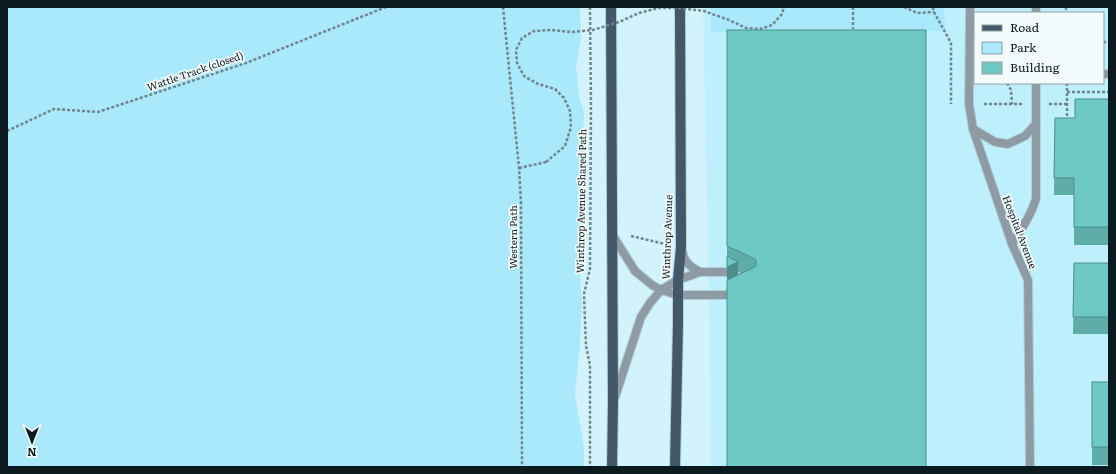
<svg xmlns="http://www.w3.org/2000/svg" width="1116" height="474" viewBox="0 0 1116 474" font-family="Literata,serif">
  <rect width="100%" height="100%" fill="#d3f3fc"/>
  <path fill="#beeffd" fill-rule="evenodd" d="M703 7H1109V467H711L710 338ZM975 13H1103V83H975Z"/>
  <g fill="#a9e9fb">
    <path d="M7 7H580L581 39 576 66 580 100 584 112 579 260 582 304 580 346 575 394 584 448V467H7Z"/>
    <path d="M711 7H944L945 31 711 32Z"/>
  </g>
  <g fill="none" stroke-linecap="round" stroke-linejoin="round">
    <defs>
      <g id="lane">
        <path d="M970 7 969 104 973 129 1012 244 1028 280 1030 467"/>
        <path d="M1036 7V13"/>
        <path d="M1103 74H1109"/>
        <path d="M973 129 995 142 1008 144 1025 136 1036 124"/>
        <path d="M613 236 635 271 652 285 661 290 678 295H726L737 290"/>
        <path d="M1012 244C1022 228 1030 217 1036 199V83"/>
        <path d="M682 250C684 262 689 266 700 272"/>
        <path d="M615 397 641 317 650 303 661 290 678 280 700 272H726L736 277"/>
      </g>
      <g id="primary">
        <path d="M611 7 613 402 612 467"/>
        <path d="M675 467 678 323V280L681 247 680 7"/>
      </g>
    </defs>
    <use href="#lane" stroke="#b3d0d8" stroke-width="10"/>
    <use href="#primary" stroke="#b3d0d8" stroke-width="12"/>
    <g stroke="#6f868d" stroke-width="2.5" stroke-dasharray="3 2" stroke-linecap="butt">
      <path d="M503 7 519 168 521 203 522 467"/>
      <path d="M590 7 591 107 590 269 584 294 586 346 590 365V467"/>
      <path d="M853 7V29"/>
      <path d="M904 7 917 13 934 12"/>
      <path d="M933 7 934 12 951 43V104"/>
      <path d="M1066 7V13"/>
      <path d="M1103 42H1109"/>
      <path d="M1007 83 1011 90 1012 104"/>
      <path d="M1067 83V120"/>
      <path d="M1067 92H1109"/>
      <path d="M984 104H1022"/>
      <path d="M1049 104H1067"/>
      <path d="M7 131 54 109 98 112 246 63 386 7"/>
      <path d="M519 168 546 162"/>
      <path d="M631 236 665 244"/>
    </g>
    <use href="#lane" stroke="#8f9ba4" stroke-width="8"/>
    <use href="#primary" stroke="#435869" stroke-width="10"/>
    <path stroke="#6f868d" stroke-width="2.5" stroke-dasharray="3 2" stroke-linecap="butt" d="M546 162 565 146 571 127 570 111 564 98 555 89 538 84 524 76 517 63 516 50 522 38 534 31 551 30 571 32 593 30 619 22 639 13 658 8H680L704 11 729 20 746 28 760 29 772 25 782 14 784 7"/>
  </g>
  <g fill="#5fada9" fill-rule="evenodd">
    <path d="M727 30H926L727 467ZM738 272 741 273 738 275Z"/>
    <path d="M1109 99V245H1074V195H1054L1055 118H1075Z"/>
    <path d="M1074 263H1109V334H1073Z"/>
    <rect x="1092" y="382" width="17" height="83"/>
  </g>
  <path fill="#4d8d8a" d="M738 262V284L727 289V267Z"/>
  <g fill="#6ec9c5" stroke="#4d8d8a">
    <path d="M727 30H926V467H727V280L753 268 756 266V260L753 258 727 246Z"/>
    <path d="M1075 99H1109V227H1074V178H1054L1055 118H1075Z"/>
    <path d="M727 256 738 262 727 267Z"/>
    <path d="M1074 263H1109V317H1073Z"/>
    <rect x="1092" y="382" width="17" height="65"/>
  </g>
  <g text-anchor="middle" stroke-width="3.5" stroke-linejoin="round" paint-order="stroke">
    <g font-size="10" fill="#0b1a1e" stroke="#f3fbfd">
      <text transform="translate(195 71) rotate(-19)" y="4">Wattle Track (closed)</text>
      <text transform="translate(581 201) rotate(-89)" y="4">Winthrop Avenue Shared Path</text>
      <text transform="translate(1020 232) rotate(69)" y="4">Hospital Avenue</text>
      <text transform="translate(513 237) rotate(-90)" y="4">Western Path</text>
      <text transform="translate(667 237) rotate(-88)" y="4">Winthrop Avenue</text>
    </g>
  </g>
  <rect width="1116" height="474" fill="none" stroke="#0b1a1e" stroke-width="16"/>
  <rect x="974" y="12" width="130" height="72" fill="#f3fbfd" stroke="#96a1a4"/>
  <rect x="982" y="25" width="20" height="6" fill="#435869" stroke="#96a1a4"/>
  <text x="1010" y="32" font-size="12" fill="#0b1a1e">Road</text>
  <rect x="982" y="42" width="20" height="12" fill="#a9e9fb" stroke="#96a1a4"/>
  <text x="1010" y="52" font-size="12" fill="#0b1a1e">Park</text>
  <rect x="982" y="62" width="20" height="12" fill="#6ec9c5" stroke="#96a1a4"/>
  <text x="1010" y="72" font-size="12" fill="#0b1a1e">Building</text>
  <g transform="translate(32 442) rotate(180)" stroke="#f3fbfd" stroke-width="3" paint-order="stroke">
  <path d="M0-3L7 15L0 10L-7 15Z" fill="#0b1a1e"/>
  <text y="-6" font-size="11" font-weight="bold" text-anchor="middle" fill="#0b1a1e">N</text>
  </g>
</svg>
